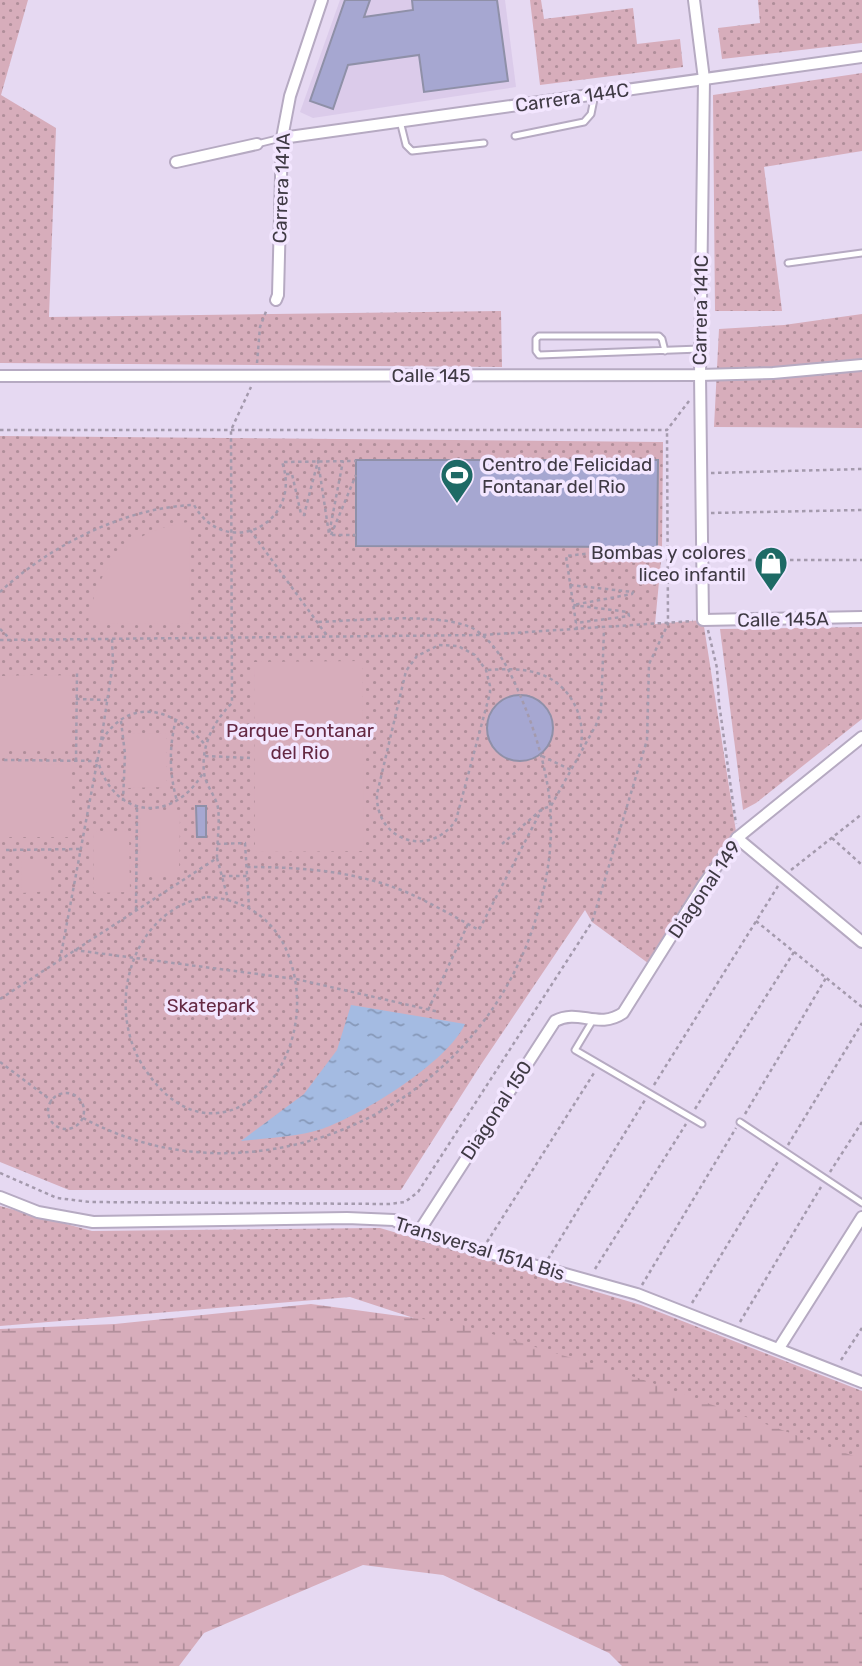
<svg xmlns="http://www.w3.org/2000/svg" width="862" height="1666" viewBox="0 0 862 1666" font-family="Rubik,sans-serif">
  <defs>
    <pattern id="grass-dots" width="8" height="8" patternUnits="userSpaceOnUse" patternTransform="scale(1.75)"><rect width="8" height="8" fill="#d7adbb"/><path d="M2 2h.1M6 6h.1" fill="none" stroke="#b08e9a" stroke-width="1.8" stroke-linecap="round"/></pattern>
    <pattern id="wetland-marsh" width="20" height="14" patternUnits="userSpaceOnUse" patternTransform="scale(1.75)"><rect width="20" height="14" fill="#d7adbb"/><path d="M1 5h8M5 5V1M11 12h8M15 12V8" fill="none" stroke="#b08e9a"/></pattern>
    <pattern id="water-ripples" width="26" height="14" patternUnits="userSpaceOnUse" patternTransform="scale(1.75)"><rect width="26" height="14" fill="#a4bbe2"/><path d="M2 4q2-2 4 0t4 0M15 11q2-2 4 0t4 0" fill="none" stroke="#8799b9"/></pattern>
  </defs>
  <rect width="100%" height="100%" fill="#e6d9f2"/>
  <path fill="#dbcbea" d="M340 0H505L516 87 313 118 300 112Z"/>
  <g fill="url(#grass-dots)">
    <path d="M0 0H28L1 95 56 128 49 317 501 311 502 367 0 363Z"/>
    <path d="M530 0H541L544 19 633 8 637 44 680 39 683 67 540 85Z"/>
    <path d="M758 0H862V43L722 59 718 28 760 23Z"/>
    <path d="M862 73V151L764 167 782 311H715L713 95Z"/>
    <path d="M862 314V428L714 427 719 329 784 325Z"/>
    <path d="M0 436 663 442 662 550 655 624 703 620 737 838 652 966 592 922 585 910 480 1066 401 1190H69L0 1162Z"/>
    <path d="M862 627V719L756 803 743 810 720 629Z"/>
    <path d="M0 1206 92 1231 380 1228 641 1305 862 1391V1466L350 1297 0 1326Z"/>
  </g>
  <path fill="url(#wetland-marsh)" d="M311 1304 459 1324 641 1379 862 1459V1666H622L609 1653 443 1575 363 1565 204 1633 179 1666H0V1329L115 1324Z"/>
  <g fill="#d7adbb">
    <path d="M189 522 190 624 88 623C96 565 131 529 189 522Z"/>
    <path d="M362 661 364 851 255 852 254 662Z"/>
    <path d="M35 675V748H2V676Z"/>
    <path d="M70 675V748H37V676Z"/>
    <path d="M166 733V787L128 788V734Z"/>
    <path d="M70 764V837H37V765Z"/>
    <rect x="2" y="765" width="33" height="72"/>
    <path d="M141 813H180L179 875H140Z"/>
    <path d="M129 831 130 892 94 893 93 832Z"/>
    <path d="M50 859 52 891 22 893 21 860Z"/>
  </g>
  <path fill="url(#water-ripples)" d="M351 1005 465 1024C448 1062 362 1115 322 1129 297 1137 268 1138 241 1141L304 1094 337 1050Z"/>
  <g fill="#a6a7d1" stroke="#8f90a8" stroke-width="2">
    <path d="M345 0H370L364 17 413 10 412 0H497L508 81 424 92 419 55 348 65 333 109 310 101Z"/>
    <path d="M356 460H658L657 547 356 546Z"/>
    <circle cx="520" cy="728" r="33"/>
    <path d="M196 806H206V837H197Z"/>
  </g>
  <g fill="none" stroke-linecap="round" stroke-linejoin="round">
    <defs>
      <g id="service">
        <path d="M400 121 406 145 412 151 484 143"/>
        <path d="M515 136 584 122 591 114 595 94"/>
        <path d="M257 144 281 138"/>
        <path d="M788 263 862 253"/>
        <path d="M665 351 662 339 659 336H539L536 339V351L539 355 700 349"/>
        <path d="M593 1020 575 1050 702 1124"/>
        <path d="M740 1122 862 1203"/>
      </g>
      <g id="minor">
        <path d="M694 0 704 79 700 375 703 620 862 617"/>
        <path d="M282 138 862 57"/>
        <path d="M176 162 257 144"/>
        <path d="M276 300 278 295 282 138 290 96 322 0"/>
        <path d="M0 376 700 375 773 373 862 365"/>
        <path d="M737 838 862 942"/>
        <path d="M0 1197 38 1212 93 1222 347 1218 394 1220 418 1233 637 1294 862 1382"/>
        <path d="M418 1233 555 1021C579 1008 598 1030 623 1013L704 884 737 838 862 737"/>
        <path d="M779 1348 862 1217"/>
      </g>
    </defs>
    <use href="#service" stroke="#b6aac2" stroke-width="9"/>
    <use href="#minor" stroke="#b6aac2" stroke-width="14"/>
    <g stroke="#a49aad" stroke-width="2.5" stroke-dasharray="3.5 3.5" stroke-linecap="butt">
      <path d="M257 363 260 327 267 309"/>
      <path d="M0 430H667L689 401"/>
      <path d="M711 473 862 469"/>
      <path d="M286 474H292L301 514 304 515 318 461 329 534 343 461"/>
      <path d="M711 513 862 510"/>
      <path d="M250 530 328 637"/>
      <path d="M331 535 356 475"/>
      <path d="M332 535H356"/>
      <path d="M713 560H862"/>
      <path d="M570 585 633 592 632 594 573 605 628 612 629 616 576 623"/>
      <path d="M0 592C49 546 126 507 194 505 225 561 304 524 282 462L356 461"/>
      <path d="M0 629 10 639"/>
      <path d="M577 630 566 556 602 552 603 546"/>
      <path d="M708 630 717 668 719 703 736 824"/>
      <path d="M0 640 483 635 693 621"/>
      <path d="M439 645 458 646 475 655 486 670 490 686V693L456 820C430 859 375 841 377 794L406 671 417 656Z"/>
      <path d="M488 670C504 669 521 668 537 673 569 682 588 717 580 750"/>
      <path d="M76 699 107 700"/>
      <path d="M176 719C169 747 169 773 177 801"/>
      <path d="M121 721 125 754 123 801"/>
      <path d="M102 740C131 694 177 710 206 746"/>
      <path d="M205 756 250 758"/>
      <path d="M542 756 571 770"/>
      <path d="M4 760 98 761C114 819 173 824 203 773"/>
      <path d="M76 761 77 673"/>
      <path d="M832 838 862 865"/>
      <path d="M217 844 245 843 249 907"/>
      <path d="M502 844 542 809 551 806 596 725 601 711 604 629"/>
      <path d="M6 850 81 849"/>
      <path d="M217 858 228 899"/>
      <path d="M247 867C301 867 356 871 406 892 431 903 455 917 479 930L542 809"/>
      <path d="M791 870 862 814"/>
      <path d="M222 876H247"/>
      <path d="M207 897C244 899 274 918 288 954 331 1066 211 1184 140 1061 106 1000 134 909 207 897Z"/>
      <path d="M136 910 137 808"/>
      <path d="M756 921 862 1007"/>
      <path d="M74 950 296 979 439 1012"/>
      <path d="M60 960 101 741 113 663 112 639"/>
      <path d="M0 999 217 858C217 842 220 823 218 808 216 796 205 785 204 772 201 745 214 721 232 703L231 430 251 387"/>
      <path d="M428 1010 468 924"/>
      <path d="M0 1062 52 1101"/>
      <path d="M654 1085 778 886"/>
      <circle cx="66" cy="1111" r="18"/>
      <path d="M695 1109 794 952"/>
      <path d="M745 1114 826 978"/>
      <path d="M83 1118C141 1149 202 1159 267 1150 399 1131 507 1033 540 904 549 872 553 837 550 804 547 773 538 741 527 712 516 685 501 645 474 629 441 611 356 621 317 622"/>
      <path d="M788 1145 862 1023"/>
      <path d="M830 1172 862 1122"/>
      <path d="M0 1173 57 1198 90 1202 390 1204 405 1202 418 1192 592 922 647 740 649 664 668 624 667 430"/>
      <path d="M487 1242 594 1073"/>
      <path d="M548 1259 645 1100"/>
      <path d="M595 1269 686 1124"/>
      <path d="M642 1285 736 1128"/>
      <path d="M692 1303 779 1160"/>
      <path d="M740 1322 821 1187"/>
      <path d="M841 1360 862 1328"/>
    </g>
    <use href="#service" stroke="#fff" stroke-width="5"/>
    <use href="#minor" stroke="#fff" stroke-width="10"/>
  </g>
  <defs>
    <symbol id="stadium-pin" viewBox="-11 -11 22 30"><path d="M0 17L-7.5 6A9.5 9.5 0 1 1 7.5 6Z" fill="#1e6a65" stroke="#f3e6ff"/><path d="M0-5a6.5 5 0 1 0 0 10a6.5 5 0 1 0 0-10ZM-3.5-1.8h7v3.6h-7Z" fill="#fff"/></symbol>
    <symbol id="shop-pin" viewBox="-11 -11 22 30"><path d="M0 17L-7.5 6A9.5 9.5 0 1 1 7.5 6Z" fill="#1e6a65" stroke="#f3e6ff"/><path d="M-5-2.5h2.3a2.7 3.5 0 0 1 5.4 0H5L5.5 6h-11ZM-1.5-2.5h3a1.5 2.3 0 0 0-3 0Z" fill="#fff"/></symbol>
  </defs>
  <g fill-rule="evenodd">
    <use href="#stadium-pin" x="438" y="456" width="38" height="52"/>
    <use href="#shop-pin" x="752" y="544" width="38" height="52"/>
  </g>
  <g text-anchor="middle" stroke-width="7" stroke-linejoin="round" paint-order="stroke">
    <g font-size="19" fill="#3f3a44" stroke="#f3e6ff">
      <text transform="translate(572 97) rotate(-8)" y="7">Carrera 144C</text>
      <text transform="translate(281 188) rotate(-88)" y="7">Carrera 141A</text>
      <text transform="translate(700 310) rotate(-89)" y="7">Carrera 141C</text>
      <text x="431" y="382">Calle 145</text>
      <text transform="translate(783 619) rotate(-1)" y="7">Calle 145A</text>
      <text transform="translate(704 889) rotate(-56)" y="7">Diagonal 149</text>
      <text transform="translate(496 1110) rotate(-57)" y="7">Diagonal 150</text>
      <text transform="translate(480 1248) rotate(17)" y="7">Transversal 151A Bis</text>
    </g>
    <g font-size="19" fill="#3f3a44" stroke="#f3e6ff" text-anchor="start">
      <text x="482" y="471">Centro de Felicidad<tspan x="482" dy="22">Fontanar del Rio</tspan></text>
      <text x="746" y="559" text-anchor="end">Bombas y colores<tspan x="746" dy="22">liceo infantil</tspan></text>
    </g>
    <g font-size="19" fill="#652943" stroke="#f3e6ff">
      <text x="300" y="737">Parque Fontanar<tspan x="300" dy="22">del Rio</tspan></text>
      <text x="211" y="1012">Skatepark</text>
    </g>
  </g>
</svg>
